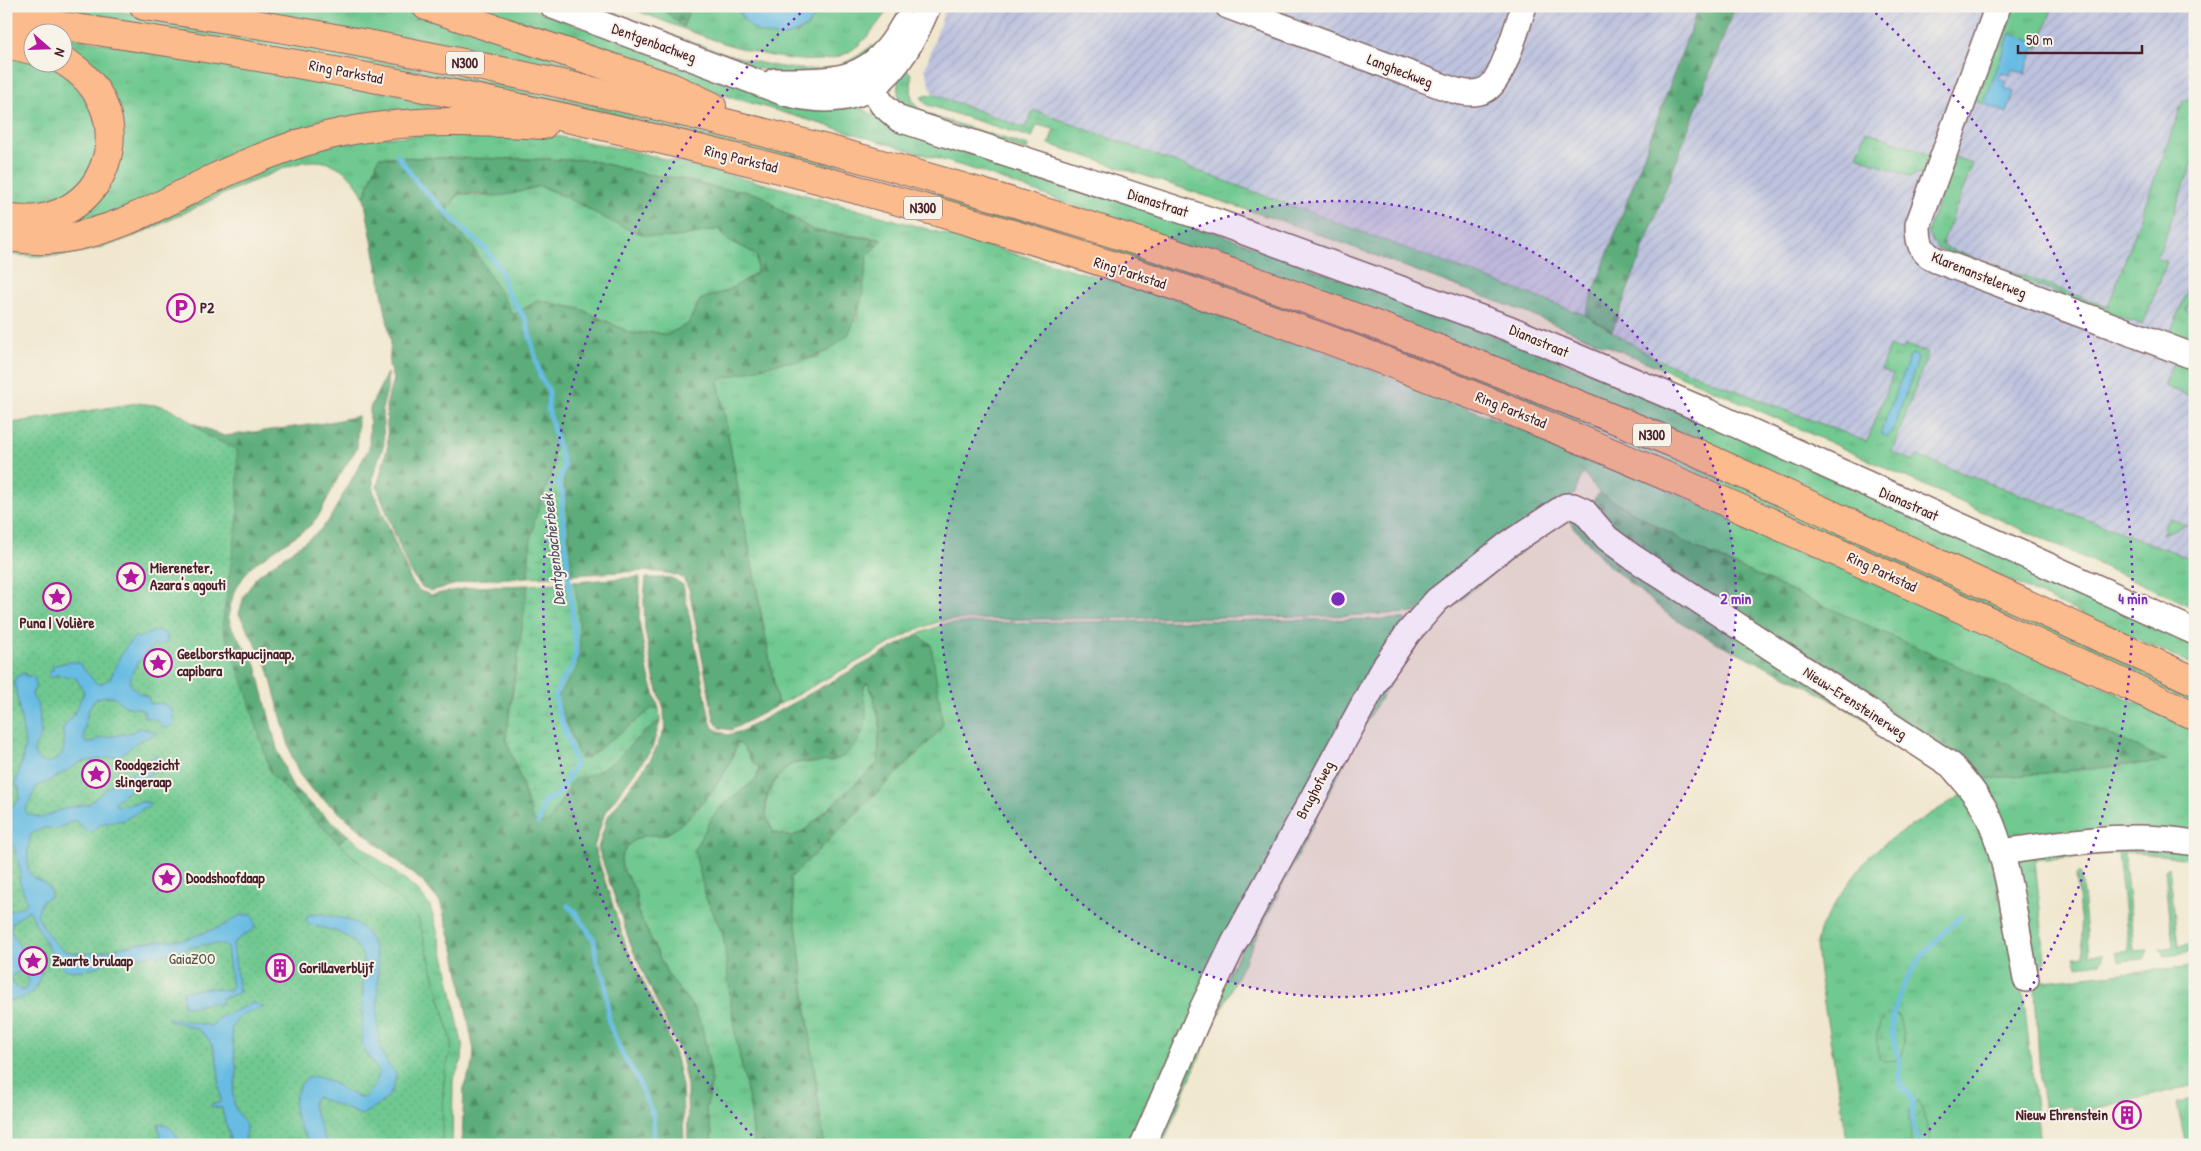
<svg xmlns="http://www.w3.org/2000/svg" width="2201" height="1151" viewBox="0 0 2201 1151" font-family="'Patrick Hand',sans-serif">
  <defs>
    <pattern id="industrial-furrows" width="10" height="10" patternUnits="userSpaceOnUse" patternTransform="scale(1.25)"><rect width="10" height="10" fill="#bdc3de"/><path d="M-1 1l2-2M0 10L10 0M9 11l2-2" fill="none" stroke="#a4a7bf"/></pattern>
    <pattern id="grass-tufts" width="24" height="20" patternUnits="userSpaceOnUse" patternTransform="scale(1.25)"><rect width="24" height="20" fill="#70c990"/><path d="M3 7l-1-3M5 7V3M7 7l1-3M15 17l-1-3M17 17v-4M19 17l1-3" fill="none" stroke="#62ac7c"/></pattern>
    <pattern id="forest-firs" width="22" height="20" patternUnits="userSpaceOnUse" patternTransform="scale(1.25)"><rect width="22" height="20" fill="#5cad7a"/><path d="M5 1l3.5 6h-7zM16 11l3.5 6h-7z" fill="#4e8c64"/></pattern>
    <pattern id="wetland-marsh" width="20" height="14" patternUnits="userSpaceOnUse" patternTransform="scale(1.25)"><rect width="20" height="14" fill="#70c990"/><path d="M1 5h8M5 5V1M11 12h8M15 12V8" fill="none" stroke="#62ac7c"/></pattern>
    <pattern id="park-dots" width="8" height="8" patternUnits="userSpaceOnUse" patternTransform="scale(1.25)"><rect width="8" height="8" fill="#70c990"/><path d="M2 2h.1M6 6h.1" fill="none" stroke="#62ac7c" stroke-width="1.8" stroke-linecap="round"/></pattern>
  </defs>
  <rect width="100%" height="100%" fill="#f7f3e8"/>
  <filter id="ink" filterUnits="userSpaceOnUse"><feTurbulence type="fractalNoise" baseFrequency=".02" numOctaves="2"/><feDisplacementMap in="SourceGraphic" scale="10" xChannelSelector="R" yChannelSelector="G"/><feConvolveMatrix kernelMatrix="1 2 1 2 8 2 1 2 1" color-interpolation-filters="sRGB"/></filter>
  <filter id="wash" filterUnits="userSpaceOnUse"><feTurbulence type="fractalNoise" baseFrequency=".0096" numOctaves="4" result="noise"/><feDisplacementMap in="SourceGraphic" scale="20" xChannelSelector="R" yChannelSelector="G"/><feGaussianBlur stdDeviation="1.12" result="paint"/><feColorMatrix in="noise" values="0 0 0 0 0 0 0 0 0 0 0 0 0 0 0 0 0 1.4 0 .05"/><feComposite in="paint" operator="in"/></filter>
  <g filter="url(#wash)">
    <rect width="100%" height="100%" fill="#f0e7ce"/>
    <path fill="url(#industrial-furrows)" d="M946 6H2195V560L1917 456 1914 461 1656 359 1585 315 1034 110 1025 129 933 94 925 69Z"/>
    <g fill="url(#grass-tufts)" stroke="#5d745e" fill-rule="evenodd">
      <path d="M6 6H83L178 20 697 124 1156 256 1642 439 2195 690V705L1977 605 1026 228Z"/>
      <path d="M202 6H399L582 67 578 73 509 64Z"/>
      <path d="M441 6H524L728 80 856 105 882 120 1159 211 1614 381 2195 642V666L2023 587 1860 515 1118 222 979 171 664 77Z"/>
      <path d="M581 6H598C657 28 772 81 832 67 849 63 859 55 872 46L879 47C827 104 733 62 674 40 643 29 612 18 581 6Z"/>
      <path d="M625 6H660L683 27 691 6H737L739 11 796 34 808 26 820 6H891C878 22 866 43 847 53 794 80 677 25 625 6Z"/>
      <path d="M2008 6H2053L2038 49 2034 48 2036 43 2010 33 1984 104 1973 100Z"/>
      <path d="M63 36 484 109 386 119 70 230 31 226 115 149 63 54Z"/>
      <path d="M6 49 32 62 52 63 88 91 103 147 72 198 6 212Z"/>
      <path d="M904 66 911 74C913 96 905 104 932 116L1028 146 1027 151 905 108C895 94 896 82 904 66Z"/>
      <path d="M2195 88V156L2157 258 2167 262 2143 325 1937 248 1927 233 1955 157 1973 164 1942 244 1944 247 2108 307 2183 101 2191 98Z"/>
      <path d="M933 94 1025 128 1034 110 1585 315 1656 359 1867 442 1893 374 1881 369 1889 346 1903 351 1905 345 1928 353 1892 452 1914 461 1917 456 2195 560V608L1705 386 1520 310 1305 229 1049 144 1054 129 1037 125 1032 138 927 105 921 97ZM1913 354 1918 359 1892 432 1881 431 1910 356Z"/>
      <path d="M525 130 637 152 777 187 1194 304 1272 330 1626 471 2195 729V839L2013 845 1974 780 2167 761 1694 547 1599 493 1583 472 1574 495 1416 613 1330 616 944 620 915 630 778 705 718 380 778 363 802 361 818 356 857 319 868 255 882 239 814 231 777 208 763 196 740 190 715 188 678 178 644 174 590 160 379 157 364 198C355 176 337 160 312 161 292 162 270 175 251 182 168 216 103 268 6 254V243L18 245 332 140Z"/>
      <path d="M1866 131 1931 155 1926 170 1911 177 1857 156Z"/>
      <path d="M539 186 670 238 720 229C733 250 743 242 757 257V272L729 290 700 300 688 324 666 335 654 332 633 334 583 310 539 300 513 316 474 249 445 216 457 195C466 192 470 196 480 196 499 196 520 192 539 186Z"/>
      <path d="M2195 272V290L2186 311 2195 315V346L2169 336Z"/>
      <path d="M2174 360 2195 367V398L2164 386Z"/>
      <path d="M2168 518 2186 525 2162 534Z"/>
      <path d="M1556 526C1513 559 1467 589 1431 629 1376 691 1334 783 1297 857 1249 951 1201 1046 1163 1145H1149L1198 1032 1365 711 1446 599Z"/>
      <path d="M1406 619 1136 1145H824L790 878 934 737 931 644 916 635 944 624 965 623Z"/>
      <path d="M865 684H869L880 721 878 763 805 830 791 837 773 832C762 814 764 794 778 778 781 774 785 768 789 766 797 761 807 763 816 763L866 709 862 695Z"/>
      <path d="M737 742C748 747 748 762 759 767L757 779 737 794 706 898 723 934 751 1112 754 1145H710L712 1133 706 1110 711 1085V1073L694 1008 668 975 638 912 635 890 622 868 621 858C626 845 634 837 649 835 653 835 660 836 664 835 691 823 733 770 737 742Z"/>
      <path d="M1968 791 1977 804 2023 991 2040 1145H1932L1926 1127 1911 1141 1913 1145H1848L1819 974 1816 944 1819 931 1837 900 1869 856 1893 837ZM1898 1015 1902 1032 1903 1052 1877 1051 1878 1031Z"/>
      <path d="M348 835 418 891 430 906 446 963 463 1048 462 1060 453 1080 452 1145H429L319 857Z"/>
      <path d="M2195 847V860L2147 853 2124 852 2134 951 2148 950 2144 959 2120 961 2117 959 2115 953 2129 951 2118 853 2035 860 2045 960 2042 968 2036 970 2013 855Z"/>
      <path d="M2169 867 2178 946 2191 945 2192 949 2188 953 2164 956 2160 949 2173 947 2165 870Z"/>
      <path d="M2079 872 2081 874 2089 955 2103 954V960L2100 963 2077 966 2074 957 2084 956 2076 875Z"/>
      <path d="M2195 966V1085L2073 1114 2072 1106 2045 1111 2040 1080 2035 987 2043 981Z"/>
      <path d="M2195 1098V1145H2186L2177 1104Z"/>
    </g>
    <g fill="url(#forest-firs)" stroke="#536652" fill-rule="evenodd">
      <path d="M660 6H691L683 27Z"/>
      <path d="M1699 6H1735L1612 331 1585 315Z"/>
      <path d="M379 157 590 160 644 174 678 178 715 188 740 190 763 196 777 208 814 231 882 240 868 255 861 303 849 334 828 351 802 361 778 363 718 380 778 705 731 730 720 728 714 719 689 589 683 578C663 566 597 574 572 575 570 566 571 557 570 548 567 513 566 479 557 445L553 454 554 466 542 498 530 545 528 577 472 580 431 591 422 587 409 571 377 487 388 445 386 406 393 379 389 366 391 340 364 198ZM539 186C578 198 619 234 659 237 678 239 700 232 719 229 733 250 743 242 757 257V273L729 290 700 300 688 324 666 335 654 332 633 334 583 310 539 300 513 315 474 249 445 216 457 195C469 191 482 196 496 196 510 195 525 191 539 186Z"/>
      <path d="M387 373V390L382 409 384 444 373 476V490L411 581 420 591 431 595 473 587 528 585 523 632 515 670 506 739 520 777 526 800 549 822 573 780 615 761 635 740 660 721 652 749 605 812 594 847 626 946 666 1029 676 1058 682 1086 684 1145H462L464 1086 473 1064 474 1051 455 953 440 902 422 881 311 789 299 774 292 757 267 665 239 614 244 596 257 576 318 532 329 520 369 448 370 408Z"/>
      <path d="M169 413 224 436 325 423 358 416 357 448 339 476 319 515 310 526 251 566 234 591 228 616 232 628 256 665 277 749 288 777 293 788 304 798 348 835 281 885Z"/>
      <path d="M1599 493 1694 547 2168 761 1974 780 1646 559 1589 505Z"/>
      <path d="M1567 514 1932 757 1803 684 1716 642 1671 617 1609 566 1575 529Z"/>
      <path d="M640 577 639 622 649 677 659 709 656 708 586 758H580L557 699 580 646 574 582Z"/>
      <path d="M646 578H672L683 585 710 720 713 728 727 735 742 731 916 635 931 644 943 724 934 737 790 878 824 1145H754L751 1111 734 1029 723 934 706 898 694 849 714 815 722 806 757 779 759 767C748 762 748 747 737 742 731 771 692 822 664 835 660 836 653 835 649 835 634 837 626 845 621 858L622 868 635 890 638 912 668 975 694 1008 702 1026 711 1073V1085L706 1110 712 1133 710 1145H688L687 1085 680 1053 631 946 598 848 607 818 651 759 665 729 664 709 654 678 645 630 644 600ZM865 684H869L880 721 878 763 805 830 791 837 774 832C761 813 764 794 778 777 781 774 785 768 789 766 806 755 836 773 855 745 863 735 867 723 866 710 865 699 861 695 865 684Z"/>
    </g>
    <g fill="url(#wetland-marsh)" stroke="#5d745e">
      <path d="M557 444 562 457 565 475 563 484 566 497 572 575 528 577 530 545 535 519 554 466 553 454Z"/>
      <path d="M574 582C578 601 583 652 576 669 571 680 560 687 557 699L579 756 581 758H587L653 708 659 709 660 721 635 740 615 761 592 774 573 780 549 822 538 823 533 820 520 777 506 739 528 585Z"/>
      <path d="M1890 1014 1898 1015C1902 1027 1908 1049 1899 1060L1885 1061 1879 1058C1875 1046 1875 1019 1890 1014Z"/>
      <path d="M1917 1100 1922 1109 1932 1145H1913L1911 1141 1909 1112Z"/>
    </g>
    <path fill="url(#park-dots)" stroke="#5d745e" d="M137 403 163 406 184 416 206 435 237 450 238 515 222 627 245 688 271 774 305 811 418 918 452 1042C452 1054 446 1062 445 1073 442 1097 442 1121 442 1145H6V424Z"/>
    <g fill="#67bce3" stroke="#586e87" fill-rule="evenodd">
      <path d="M737 6H820C806 46 751 47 737 6Z"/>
      <path d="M2010 33 2036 43 2024 74 2012 69 2010 75 2002 72 1999 78 2007 82 2005 88 2014 92 2007 113 1984 104Z"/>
      <path d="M1913 354 1918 357 1917 363 1892 432 1887 437 1881 434V431L1910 356Z"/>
      <path d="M158 630 166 634 168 642 158 646 155 644C144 656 130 667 130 684L138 693 148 697 150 704 162 703 172 709 174 724 165 729 157 720 144 717V711C138 706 132 709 125 706 119 704 119 698 113 697 91 693 87 710 85 727 85 733 82 736 85 742 93 745 97 738 105 737 121 735 126 735 141 728L158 733 137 742 120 756 81 762 48 782 37 786 25 810 28 814 41 818 66 808 89 804 113 783 136 771 156 755 164 766 162 773 153 771 115 802 117 806C128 806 140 799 150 803V805L124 820 100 824 90 833 74 820 58 829 44 828 31 834C29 841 25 868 30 874 36 883 48 877 51 896L42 901 37 914C42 926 52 944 64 950 89 961 131 941 158 941 168 940 182 941 192 937 200 934 208 931 217 928 232 924 237 910 254 916L255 928 233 943 239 993 221 999V1004L216 1005 215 1002 191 1007 183 1005V991L212 988 227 991 232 988 227 948C216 936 175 954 160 955 145 956 132 957 117 960 99 965 83 974 64 969L48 948 29 910 13 922 10 930 29 962 41 972C38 992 25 1001 6 1000V913L25 905 27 901 19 880 21 873 14 847 6 832 8 806 13 807 20 798 19 787 15 785 23 757 25 742 14 681 17 676 25 673 26 676H34L36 686 32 694C33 699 35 700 37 704 40 710 40 724 41 731 43 738 33 744 34 752 37 768 59 764 63 751 66 743 62 736 63 728L73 716 84 692 76 678 57 675 50 678 48 672 53 670 52 666 68 662H78L95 682 100 684 110 679C117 663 122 648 136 636L138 638ZM20 971 26 973 29 981 24 991 17 988 11 980 13 975Z"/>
      <path d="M321 914C334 917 350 918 361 927 399 960 356 1039 396 1073 394 1099 382 1102 362 1115L316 1097 312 1104 327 1145H312C302 1132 291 1115 295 1099 307 1051 340 1095 364 1098L375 1085 379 1072 362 1046 363 958C354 932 333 931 308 924L306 920 308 915Z"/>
      <path d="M253 1003 264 1007 241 1015 231 1028 237 1072 233 1094 235 1108 246 1125 245 1145H230C231 1130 223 1122 222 1108L211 1107V1105L221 1102C218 1081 221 1046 201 1032 192 1025 179 1024 168 1020V1018L211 1026 220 1017Z"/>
      <path d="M158 1123C171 1126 176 1132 181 1145H159L161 1137Z"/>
    </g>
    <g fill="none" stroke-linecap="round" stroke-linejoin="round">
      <g stroke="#67bce3" stroke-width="5">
        <path d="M397 155 419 185 468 234 484 247 501 271 507 292 526 320 540 376 549 391 548 409 564 467 558 483 563 493 562 512 576 651C574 674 560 677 556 693 553 705 571 742 573 758L576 764 558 794 553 798 545 800 538 823"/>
        <path d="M568 906 575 912 594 940 597 962 605 980 609 1023 621 1052 636 1076 653 1116 654 1145"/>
        <path d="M1922 1145 1913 1129 1912 1098 1901 1085 1899 1078 1900 1063 1892 1033 1893 1014 1904 984 1920 958 1948 928 1961 917"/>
      </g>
    </g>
  </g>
  <g filter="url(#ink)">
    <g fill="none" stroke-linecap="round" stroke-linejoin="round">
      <defs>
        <g id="minor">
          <path d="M553 6 785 93C867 115 898 76 928 6"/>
          <path d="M1228 6 1447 88C1458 92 1473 96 1485 90 1503 82 1517 25 1524 6"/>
          <path d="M1998 6 1918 225C1918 242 1920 252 1936 260L2195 357"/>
          <path d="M862 72 882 104 899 119 1217 222 1508 328 1708 412 2195 632"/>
          <path d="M775 81C836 81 871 84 904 24"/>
          <path d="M2001 852C2070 843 2124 831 2195 843"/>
          <path d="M1143 1145 1202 1009 1234 943 1381 672 1408 633 1437 600 1507 545 1566 506H1573L1584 511 1607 538 1631 556 1951 765C1963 779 1975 792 1984 808 2008 851 2016 929 2026 979"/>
        </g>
        <g id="highway">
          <path d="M144 6C481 57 813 136 1137 241 1325 302 1508 375 1690 450L2195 681"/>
          <path d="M426 6 671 87 712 106"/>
          <path d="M6 18C436 77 859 173 1268 318 1585 430 1889 576 2195 716"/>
          <path d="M6 44 32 50"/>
          <path d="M6 218C107 236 150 110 62 60"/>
          <path d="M6 237C24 239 42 242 59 239 111 233 155 208 200 185 232 169 265 155 298 144 377 118 461 120 543 125"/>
        </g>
      </defs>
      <use href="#minor" stroke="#846564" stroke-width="28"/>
      <use href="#highway" stroke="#846564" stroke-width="30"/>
      <use href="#minor" stroke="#fff" stroke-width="25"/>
      <use href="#highway" stroke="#fbbb8c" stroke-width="28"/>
    </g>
  </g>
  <circle cx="1338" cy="599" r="398" fill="#7b2cbf" fill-opacity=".12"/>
  <g fill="none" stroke="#7b2cbf" stroke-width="2.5" stroke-dasharray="2.5 5">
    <circle cx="1338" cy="599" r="398"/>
    <path d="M757 1141A795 795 0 0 1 806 8M1870 8A795 795 0 0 1 1919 1141"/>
  </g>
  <defs>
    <symbol id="parking-ring" viewBox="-11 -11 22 22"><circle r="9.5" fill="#f7f3e8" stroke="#b5179e" stroke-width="1.5"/><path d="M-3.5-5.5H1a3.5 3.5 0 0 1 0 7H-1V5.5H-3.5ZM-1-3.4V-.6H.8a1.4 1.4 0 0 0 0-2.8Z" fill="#b5179e"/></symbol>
    <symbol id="sight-ring" viewBox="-11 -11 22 22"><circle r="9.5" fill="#f7f3e8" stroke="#b5179e" stroke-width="1.5"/><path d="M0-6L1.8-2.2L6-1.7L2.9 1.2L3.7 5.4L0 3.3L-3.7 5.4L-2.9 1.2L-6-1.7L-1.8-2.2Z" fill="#b5179e"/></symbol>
    <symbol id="building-ring" viewBox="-11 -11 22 22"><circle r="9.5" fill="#f7f3e8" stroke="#b5179e" stroke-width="1.5"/><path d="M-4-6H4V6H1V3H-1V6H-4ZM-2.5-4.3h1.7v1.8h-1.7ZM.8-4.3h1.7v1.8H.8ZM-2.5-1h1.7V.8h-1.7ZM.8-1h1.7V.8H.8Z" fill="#b5179e"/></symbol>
  </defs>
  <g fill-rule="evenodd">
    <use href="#parking-ring" x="165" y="292" width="32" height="32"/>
    <use href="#sight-ring" x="115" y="561" width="32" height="32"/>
    <use href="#sight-ring" x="41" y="581" width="32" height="32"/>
    <use href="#sight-ring" x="142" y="647" width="32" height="32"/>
    <use href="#sight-ring" x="80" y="758" width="32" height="32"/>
    <use href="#sight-ring" x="151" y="862" width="32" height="32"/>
    <use href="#sight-ring" x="17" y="945" width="32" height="32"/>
    <use href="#building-ring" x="264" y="952" width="32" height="32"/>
    <use href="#building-ring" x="2111" y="1099" width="32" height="32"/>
  </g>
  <g text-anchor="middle" stroke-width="4" stroke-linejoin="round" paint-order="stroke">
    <g fill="#f7f3e8" stroke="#7e5f64" stroke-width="1">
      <rect x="446" y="51.5" width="38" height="23" rx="4"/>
      <rect x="904" y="196.5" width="38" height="23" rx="4"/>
      <rect x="1633" y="423.5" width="38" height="23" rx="4"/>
    </g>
    <g font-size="14" font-weight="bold" fill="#4a1f2b">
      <text x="465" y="68">N300</text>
      <text x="923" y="213">N300</text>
      <text x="1652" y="440">N300</text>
    </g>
    <g font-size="15" fill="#4a1f2b" stroke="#f7f3e8">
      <text transform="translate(654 43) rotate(20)" y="5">Dentgenbachweg</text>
      <text transform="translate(1400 71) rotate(21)" y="5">Langheckweg</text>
      <text transform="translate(346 72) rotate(11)" y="5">Ring Parkstad</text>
      <text transform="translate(741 159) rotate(14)" y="5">Ring Parkstad</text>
      <text transform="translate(1158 203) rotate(18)" y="5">Dianastraat</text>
      <text transform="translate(1130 273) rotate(18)" y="5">Ring Parkstad</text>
      <text transform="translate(1979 275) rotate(22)" y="5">Klarenanstelerweg</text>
      <text transform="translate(1539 341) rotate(23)" y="5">Dianastraat</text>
      <text transform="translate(1511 410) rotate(22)" y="5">Ring Parkstad</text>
      <text transform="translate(1909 504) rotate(24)" y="5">Dianastraat</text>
      <text transform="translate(1882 572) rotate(25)" y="5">Ring Parkstad</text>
      <text transform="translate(1855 703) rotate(33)" y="5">Nieuw-Erensteinerweg</text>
      <text transform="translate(1315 790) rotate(-62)" y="5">Brughofweg</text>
    </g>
    <g font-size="15" font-weight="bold" fill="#4a1f2b" stroke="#f7f3e8" text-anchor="start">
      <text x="200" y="313">P2</text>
      <text x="150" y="573">Miereneter,<tspan x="150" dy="17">Azara's agouti</tspan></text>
      <text x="57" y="628" text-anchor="middle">Puna | Volière</text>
      <text x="177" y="659">Geelborstkapucijnaap,<tspan x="177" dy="17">capibara</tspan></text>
      <text x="115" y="770">Roodgezicht<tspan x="115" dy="17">slingeraap</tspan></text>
      <text x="186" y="883">Doodshoofdaap</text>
      <text x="52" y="966">Zwarte brulaap</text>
      <text x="299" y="973">Gorillaverblijf</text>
      <text x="2108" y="1120" text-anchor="end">Nieuw Ehrenstein</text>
    </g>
    <g font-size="15" fill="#555249" stroke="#f7f3e8">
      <text x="192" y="964">GaiaZOO</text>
    </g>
    <g font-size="16" font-style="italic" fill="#534e62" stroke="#f7f3e8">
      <text transform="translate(553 550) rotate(-96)" y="6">Dentgenbacherbeek</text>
    </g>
  </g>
  <circle cx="1338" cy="599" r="8" fill="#7b2cbf" stroke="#f7f3e8" stroke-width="2.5"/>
  <g font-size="15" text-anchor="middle" font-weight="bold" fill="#7b2cbf" stroke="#f7f3e8" stroke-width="4" stroke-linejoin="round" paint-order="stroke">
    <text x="1736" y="604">2 min</text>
    <text x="2133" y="604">4 min</text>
  </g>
  <rect width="2201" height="1151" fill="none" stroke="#f7f3e8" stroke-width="25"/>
  <g transform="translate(48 48) rotate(110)"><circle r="24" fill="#f7f3e8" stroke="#b29e9c"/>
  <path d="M0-4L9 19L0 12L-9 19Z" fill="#b5179e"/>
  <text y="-8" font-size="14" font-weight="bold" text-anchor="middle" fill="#4a1f2b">N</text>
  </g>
  <path d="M2018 45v8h124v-8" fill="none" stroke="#4a1f2b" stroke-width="2.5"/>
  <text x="2026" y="45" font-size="15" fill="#4a1f2b" stroke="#f7f3e8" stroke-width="4" paint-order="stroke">50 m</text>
</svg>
